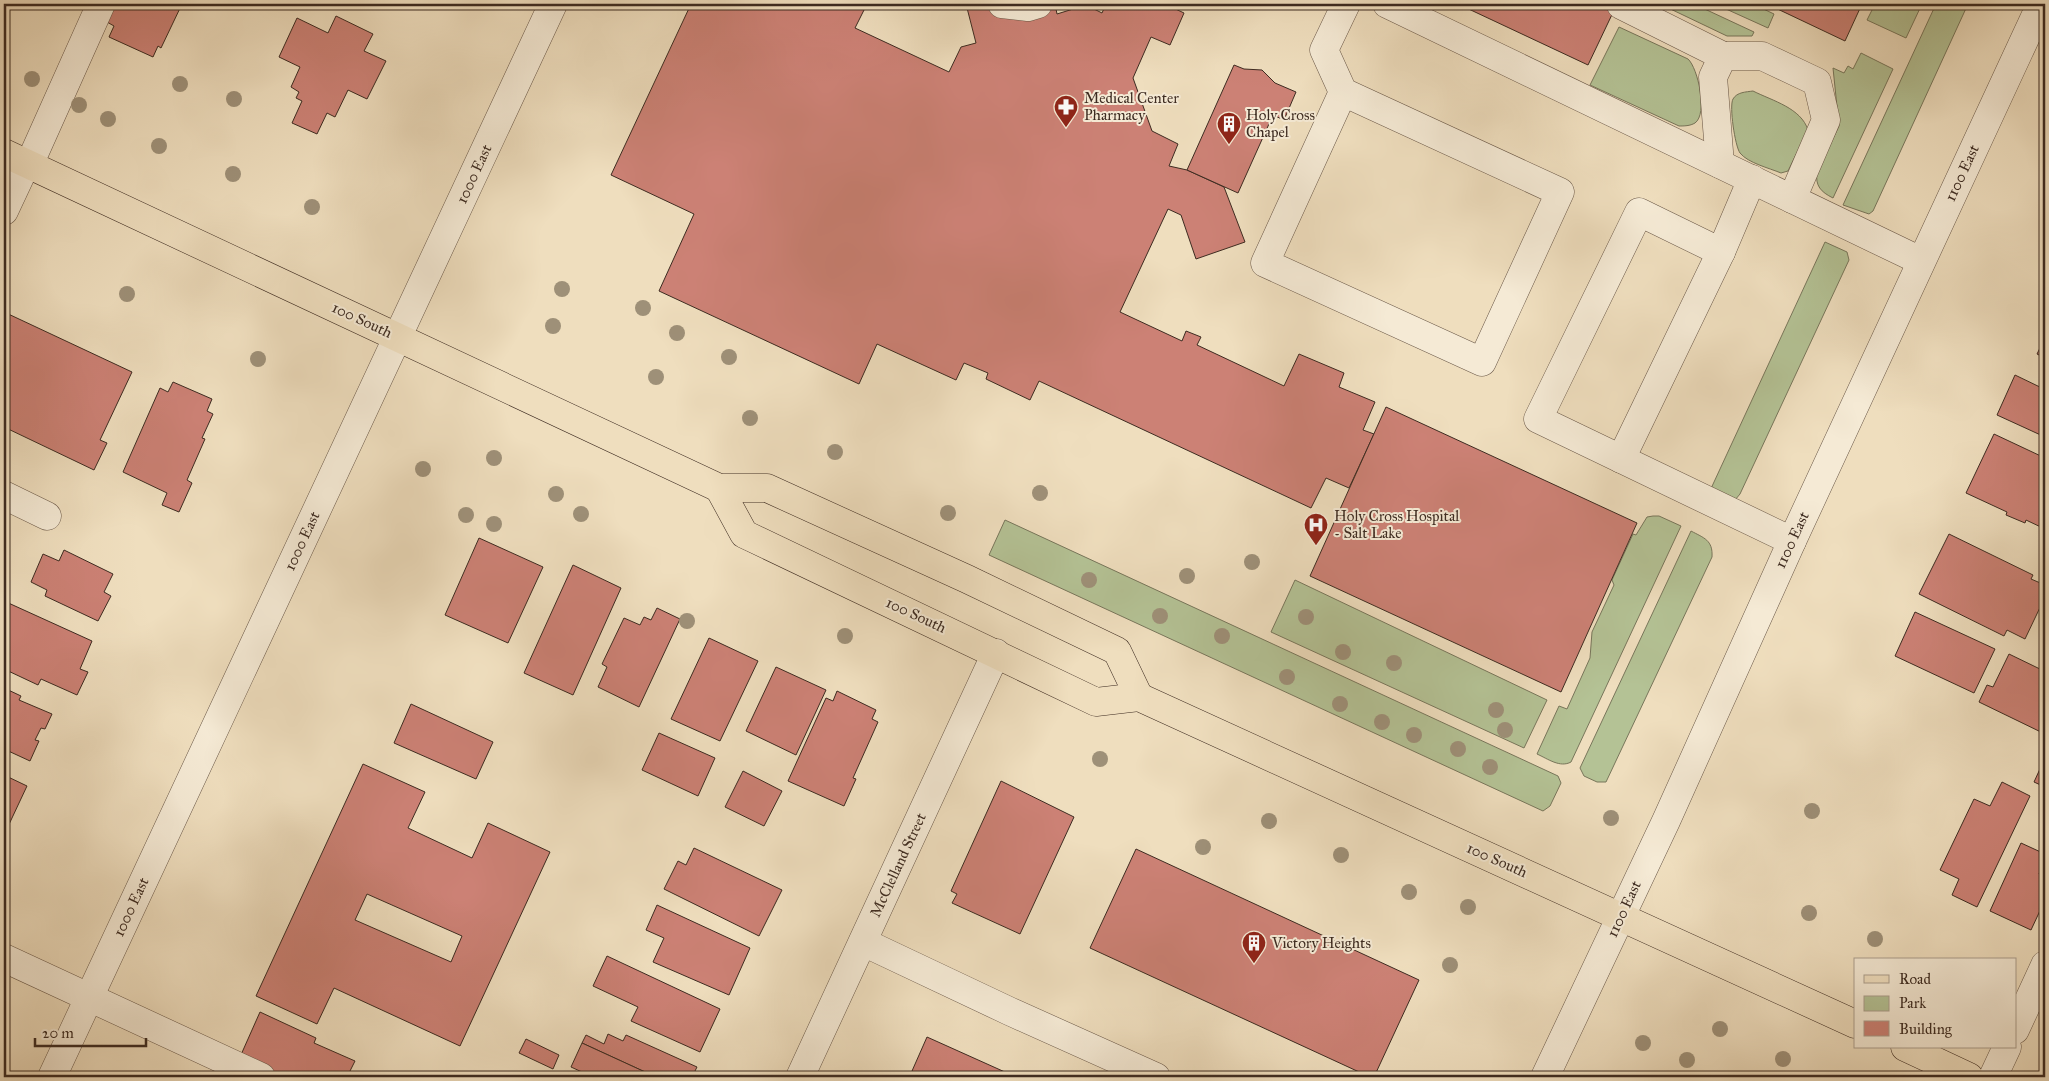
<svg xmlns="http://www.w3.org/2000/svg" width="2049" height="1081" viewBox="0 0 2049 1081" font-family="'IM FELL Great Primer',serif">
  <rect width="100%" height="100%" fill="#efdebe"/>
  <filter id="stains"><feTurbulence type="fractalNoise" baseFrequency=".004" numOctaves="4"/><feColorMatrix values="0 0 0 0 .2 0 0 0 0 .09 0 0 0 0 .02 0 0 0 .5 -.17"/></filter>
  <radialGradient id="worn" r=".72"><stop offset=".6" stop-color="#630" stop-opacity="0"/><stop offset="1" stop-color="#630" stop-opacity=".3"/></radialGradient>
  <g fill="#b4c295" stroke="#78765b">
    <path d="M1660 4H1694L1754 32 1752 36H1727Z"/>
    <path d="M1715 4H1753L1774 14 1768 28Z"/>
    <path d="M1875 4H1922L1906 38 1867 20Z"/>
    <path d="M1936 4H1968L1873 211 1869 214 1843 205Z"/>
    <path d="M1619 27 1688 59C1698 68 1708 114 1695 123 1690 126 1684 126 1679 126L1590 85Z"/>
    <path d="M1861 53 1893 69 1833 198C1821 192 1815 186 1817 172L1839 126 1833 68 1844 73 1848 66 1853 69Z"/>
    <path d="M1753 91C1773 101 1801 108 1808 130L1788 171 1781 173C1769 168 1748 163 1740 153 1735 146 1729 106 1733 99 1737 92 1746 92 1753 91Z"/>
    <path d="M1825 242 1847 252 1849 260 1740 494 1735 500 1708 495Z"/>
    <path d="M1653 516H1659L1681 526 1571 762C1560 768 1548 759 1537 754L1559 706 1567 709 1590 658 1592 632 1614 585 1612 580 1633 534 1636 535 1647 517Z"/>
    <path d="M1005 520 1558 776 1561 783 1550 806 1543 811 989 555Z"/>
    <path d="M1691 531C1704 538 1713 540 1712 557L1606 782H1597L1584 776 1580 768Z"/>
    <path d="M1295 580 1547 700 1524 748 1271 632Z"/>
  </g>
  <g fill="#cc8175" stroke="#3d2b21" fill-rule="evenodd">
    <path d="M115 4H182L161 48 158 46 153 57 109 37 114 26 107 22Z"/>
    <path d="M691 4H867L855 28 949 72 961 47 976 43 966 4H1055L1057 14 1086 5 1102 13 1106 4H1165L1184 13 1170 45 1151 37 1133 78 1152 131 1178 144 1169 166 1187 170 1224 187 1245 242 1196 259 1181 215 1168 209 1120 312 1182 341 1186 331 1201 337 1197 345 1284 386 1299 354 1344 373 1339 387 1375 402 1363 430 1374 434 1349 488 1326 478 1311 508 1039 381 1030 400 986 379 988 373 964 363 956 380 877 344 859 384 659 291 694 214 611 175Z"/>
    <path d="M1458 4H1617L1588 65Z"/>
    <path d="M1767 4H1862L1845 41Z"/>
    <path d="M336 16 373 34 364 51 386 61 367 99 348 90 335 117 327 113 317 134 292 123 302 101 296 98 299 92 291 87 300 67 279 57 297 18 328 33Z"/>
    <path d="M1234 65 1244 69 1262 70 1275 83 1296 92 1284 120 1273 115 1238 193 1187 170Z"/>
    <path d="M4 312 132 372 100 440 107 443 94 470 4 427Z"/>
    <path d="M2045 338V358L2037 354Z"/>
    <path d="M2015 375 2044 389 2045 386V437L1997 415Z"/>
    <path d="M173 382 212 399 207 411 213 414 202 438 205 439 187 480 192 483 179 512 162 505 167 493 123 472 160 388 168 392Z"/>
    <path d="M1386 407 1637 523 1561 692 1310 576Z"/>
    <path d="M1994 434 2045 458V529L2026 520 2025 523 2006 515 2007 512 1966 493Z"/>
    <path d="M1949 534 2033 575 2031 579 2045 585V597L2025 639 2007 630 2004 636 1919 594Z"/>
    <path d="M479 538 543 567 508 643 445 615Z"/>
    <path d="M64 550 113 574 104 592 111 596 98 621 45 596 47 590 31 582 43 554 59 561Z"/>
    <path d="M573 565 621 588 573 695 524 673Z"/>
    <path d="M4 601 92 641 80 669 88 672 77 695 41 679 38 685 4 669Z"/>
    <path d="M657 608 680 619 639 707 598 687 607 667 602 664 624 618 640 625 644 617 651 620Z"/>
    <path d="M1915 612 1995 649 1974 693 1895 656Z"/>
    <path d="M709 638 758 661 720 741 671 719Z"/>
    <path d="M2009 654 2042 670 2040 673 2045 675V734L1979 702 1987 685 1993 687Z"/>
    <path d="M776 667 826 690 796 755 746 731Z"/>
    <path d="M4 688 21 696 19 700 52 714 45 729 41 728 35 740 39 741 30 761 4 749Z"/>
    <path d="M837 691 876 710 872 719 878 722 853 778 856 779 844 806 788 781 826 698 833 701Z"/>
    <path d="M411 704 493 742 476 779 394 743Z"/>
    <path d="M659 733 715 758 698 796 642 770Z"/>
    <path d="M2045 758V787L2034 782Z"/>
    <path d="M363 764 425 792 408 828 472 858 488 823 550 852 460 1046 334 988 317 1024 256 996ZM367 894 462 936 451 962 355 920Z"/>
    <path d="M743 771 782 791 764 826 725 807Z"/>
    <path d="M4 775 27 786 4 835Z"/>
    <path d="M1001 781 1074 817 1020 934 952 903 957 894 951 891Z"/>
    <path d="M2002 782 2030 796 1977 907 1952 895 1959 879 1940 870 1974 799 1990 806Z"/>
    <path d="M2021 843 2045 854V861L2039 874 2045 877V900L2031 930 1990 911Z"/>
    <path d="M694 848 782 890 759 936 664 889 678 861 686 865Z"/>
    <path d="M1136 849 1419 980 1374 1077H1370L1090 948Z"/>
    <path d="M657 905 750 948 729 995 653 962 664 938 646 930Z"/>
    <path d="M607 956 720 1009 700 1052 631 1021 638 1007 593 986Z"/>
    <path d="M260 1012 316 1038 314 1043 355 1061 347 1077H269L240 1057Z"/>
    <path d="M608 1034 623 1041 626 1035 697 1067 692 1077H656L582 1043 586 1035 604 1044Z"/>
    <path d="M927 1037 1016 1077H926L912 1071Z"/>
    <path d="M526 1039 559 1055 553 1069 519 1053Z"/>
    <path d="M582 1043 656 1077H593L571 1067Z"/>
    <path d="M1093 1073 1103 1077H1091Z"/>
  </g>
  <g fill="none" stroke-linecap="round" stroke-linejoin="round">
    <defs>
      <g id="minor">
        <path d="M1002 4 1028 7 1038 4"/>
        <path d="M1387 4 1921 261"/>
        <path d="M1621 5 1723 56"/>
        <path d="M1343 92 1265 263 1482 362 1560 192 1343 92 1324 50 1346 4"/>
        <path d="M1720 164 1713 77 1723 56H1762L1817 82 1826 120 1792 199"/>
        <path d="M29 165 101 4"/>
        <path d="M4 211 26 164"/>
        <path d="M1721 252 1639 212 1538 419 1792 541"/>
        <path d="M1621 459 1721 252 1752 179"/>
        <path d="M4 495 47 516"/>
        <path d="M863 942 1009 1011 1156 1077"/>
        <path d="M4 958 261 1077"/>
        <path d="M2015 1030 2045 965"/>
        <path d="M52 1077 553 4"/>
        <path d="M800 1077 996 653"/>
        <path d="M1545 1077 1666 821 1792 541 2041 4"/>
        <path d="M1993 1077 2007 1047"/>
      </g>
      <g id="major">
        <path d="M4 153 719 488H767L967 579 1117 651 1139 697"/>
        <path d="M719 488 744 534 1096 702 1139 697 1855 1024"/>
        <path d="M1905 1047 1969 1077"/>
      </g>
    </defs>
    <use href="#minor" stroke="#6a5848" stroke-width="29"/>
    <use href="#major" stroke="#3d2b21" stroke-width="29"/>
    <use href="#minor" stroke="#f5ead5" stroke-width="28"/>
    <use href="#major" stroke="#efdebe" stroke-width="28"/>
  </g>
  <g fill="#9e9078">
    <circle cx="32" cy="79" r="8"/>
    <circle cx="180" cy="84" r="8"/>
    <circle cx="234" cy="99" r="8"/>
    <circle cx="79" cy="105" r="8"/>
    <circle cx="108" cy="119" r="8"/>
    <circle cx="159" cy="146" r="8"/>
    <circle cx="233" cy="174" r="8"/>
    <circle cx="312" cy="207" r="8"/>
    <circle cx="562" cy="289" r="8"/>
    <circle cx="127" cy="294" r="8"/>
    <circle cx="643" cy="308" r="8"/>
    <circle cx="553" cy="326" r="8"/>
    <circle cx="677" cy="333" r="8"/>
    <circle cx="729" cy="357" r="8"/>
    <circle cx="258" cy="359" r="8"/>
    <circle cx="656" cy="377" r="8"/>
    <circle cx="750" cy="418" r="8"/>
    <circle cx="835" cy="452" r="8"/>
    <circle cx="494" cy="458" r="8"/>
    <circle cx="423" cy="469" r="8"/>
    <circle cx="1040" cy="493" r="8"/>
    <circle cx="556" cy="494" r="8"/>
    <circle cx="948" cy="513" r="8"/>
    <circle cx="581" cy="514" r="8"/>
    <circle cx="466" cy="515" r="8"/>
    <circle cx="494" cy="524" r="8"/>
    <circle cx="1252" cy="562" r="8"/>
    <circle cx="1187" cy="576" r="8"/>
    <circle cx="1089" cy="580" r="8"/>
    <circle cx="1160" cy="616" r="8"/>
    <circle cx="1306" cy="617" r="8"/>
    <circle cx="687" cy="621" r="8"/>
    <circle cx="845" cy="636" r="8"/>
    <circle cx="1222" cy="636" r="8"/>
    <circle cx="1343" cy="652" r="8"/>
    <circle cx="1394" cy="663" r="8"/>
    <circle cx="1287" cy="677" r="8"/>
    <circle cx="1340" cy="704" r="8"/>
    <circle cx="1496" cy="710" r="8"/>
    <circle cx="1382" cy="722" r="8"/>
    <circle cx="1505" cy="730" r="8"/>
    <circle cx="1414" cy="735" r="8"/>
    <circle cx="1458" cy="749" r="8"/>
    <circle cx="1100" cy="759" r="8"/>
    <circle cx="1490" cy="767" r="8"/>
    <circle cx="1812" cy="811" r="8"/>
    <circle cx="1611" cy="818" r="8"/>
    <circle cx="1269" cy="821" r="8"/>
    <circle cx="1203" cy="847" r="8"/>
    <circle cx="1341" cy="855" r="8"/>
    <circle cx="1409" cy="892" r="8"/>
    <circle cx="1468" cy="907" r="8"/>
    <circle cx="1809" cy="913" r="8"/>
    <circle cx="1875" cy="939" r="8"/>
    <circle cx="1450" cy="965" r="8"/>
    <circle cx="1720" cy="1029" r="8"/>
    <circle cx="1643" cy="1043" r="8"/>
    <circle cx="1783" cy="1059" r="8"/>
    <circle cx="1687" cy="1060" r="8"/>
  </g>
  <defs>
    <symbol id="pharmacy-pin" viewBox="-11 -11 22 30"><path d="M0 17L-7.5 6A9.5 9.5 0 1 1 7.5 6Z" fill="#8f2418" stroke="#f5ead5"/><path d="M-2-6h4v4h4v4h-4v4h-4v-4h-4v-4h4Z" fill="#fff"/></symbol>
    <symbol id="building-pin" viewBox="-11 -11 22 30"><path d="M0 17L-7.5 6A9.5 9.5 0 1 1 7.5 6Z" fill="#8f2418" stroke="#f5ead5"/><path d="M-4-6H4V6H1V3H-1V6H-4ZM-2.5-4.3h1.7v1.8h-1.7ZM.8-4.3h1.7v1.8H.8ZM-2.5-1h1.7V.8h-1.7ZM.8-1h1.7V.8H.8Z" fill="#fff"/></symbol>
    <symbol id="hospital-pin" viewBox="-11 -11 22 30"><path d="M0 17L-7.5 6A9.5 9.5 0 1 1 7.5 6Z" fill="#8f2418" stroke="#f5ead5"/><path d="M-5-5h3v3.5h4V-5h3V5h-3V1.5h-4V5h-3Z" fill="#fff"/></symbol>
  </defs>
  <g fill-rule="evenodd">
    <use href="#pharmacy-pin" x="1052" y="93" width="28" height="38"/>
    <use href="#building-pin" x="1215" y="110" width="28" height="38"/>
    <use href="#hospital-pin" x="1302" y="511" width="28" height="38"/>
    <use href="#building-pin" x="1240" y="929" width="28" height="38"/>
  </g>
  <g text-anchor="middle" stroke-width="4" stroke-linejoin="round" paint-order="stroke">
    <g font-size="15" fill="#3d2b21" stroke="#f5ead5" text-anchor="start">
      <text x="1084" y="103">Medical Center<tspan x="1084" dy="17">Pharmacy</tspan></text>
      <text x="1246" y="120">Holy Cross<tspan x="1246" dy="17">Chapel</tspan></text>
      <text x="1334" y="521">Holy Cross Hospital<tspan x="1334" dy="17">- Salt Lake</tspan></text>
      <text x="1272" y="948">Victory Heights</text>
    </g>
    <g font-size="15" fill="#3d2b21" stroke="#f5ead5">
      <text transform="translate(1962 173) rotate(-65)" y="5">1100 East</text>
      <text transform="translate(474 174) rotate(-65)" y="5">1000 East</text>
      <text transform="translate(362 320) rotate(25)" y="5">100 South</text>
      <text transform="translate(1792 540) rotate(-65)" y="5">1100 East</text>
      <text transform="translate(302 541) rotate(-65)" y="5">1000 East</text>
      <text transform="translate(916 615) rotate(25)" y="5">100 South</text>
      <text transform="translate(1497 860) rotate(24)" y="5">100 South</text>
      <text transform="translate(898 865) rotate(-65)" y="5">McClelland Street</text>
      <text transform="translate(131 907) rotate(-65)" y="5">1000 East</text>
      <text transform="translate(1624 909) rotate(-65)" y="5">1100 East</text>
    </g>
  </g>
  <rect width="2049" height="1081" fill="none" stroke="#efdebe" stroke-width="20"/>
  <rect x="5" y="5" width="2039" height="1071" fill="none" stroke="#3d2b21" stroke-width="2.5"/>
  <rect x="10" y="10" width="2029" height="1061" fill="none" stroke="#3d2b21"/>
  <rect x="1854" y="958" width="162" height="90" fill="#f5ead5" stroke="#ab9e8d"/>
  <rect x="1864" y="975" width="25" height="8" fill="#efdebe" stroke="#ab9e8d"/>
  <text x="1899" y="984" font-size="15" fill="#3d2b21">Road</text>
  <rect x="1864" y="996" width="25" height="15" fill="#b4c295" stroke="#ab9e8d"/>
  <text x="1899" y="1008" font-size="15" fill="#3d2b21">Park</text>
  <rect x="1864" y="1021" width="25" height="15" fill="#cc8175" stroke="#ab9e8d"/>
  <text x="1899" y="1034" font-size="15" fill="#3d2b21">Building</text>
  <path d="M35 1038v8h111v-8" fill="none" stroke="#3d2b21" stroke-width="2.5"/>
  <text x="42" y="1038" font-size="15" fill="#3d2b21" stroke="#f5ead5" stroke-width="4" paint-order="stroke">20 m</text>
  <rect width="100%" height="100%" filter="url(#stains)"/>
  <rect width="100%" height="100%" fill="url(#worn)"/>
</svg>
